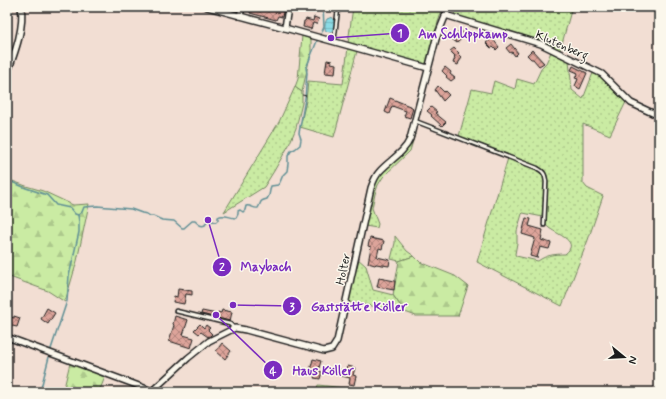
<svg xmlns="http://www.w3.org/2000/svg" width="666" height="399" viewBox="0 0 666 399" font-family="Mynerve,sans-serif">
  <defs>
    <pattern id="grass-dots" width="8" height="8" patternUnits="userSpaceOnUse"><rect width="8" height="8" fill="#caeba3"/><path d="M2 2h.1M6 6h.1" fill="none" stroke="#adc98c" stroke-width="1.8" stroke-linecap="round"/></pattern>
    <pattern id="forest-firs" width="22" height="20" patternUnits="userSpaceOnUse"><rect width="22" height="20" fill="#caeba3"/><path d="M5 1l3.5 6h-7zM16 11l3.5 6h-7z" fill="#adc98c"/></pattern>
    <pattern id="water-rules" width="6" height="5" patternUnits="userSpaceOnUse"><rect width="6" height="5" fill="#8bdbe5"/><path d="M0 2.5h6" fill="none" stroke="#77bbc4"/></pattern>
    <pattern id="building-cross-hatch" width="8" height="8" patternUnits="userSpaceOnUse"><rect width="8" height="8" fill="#dda49a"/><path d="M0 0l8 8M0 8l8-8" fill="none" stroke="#b2857d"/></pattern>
  </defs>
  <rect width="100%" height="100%" fill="#f2ded3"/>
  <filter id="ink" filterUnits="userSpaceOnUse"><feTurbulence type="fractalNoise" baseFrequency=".025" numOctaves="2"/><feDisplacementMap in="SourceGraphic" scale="8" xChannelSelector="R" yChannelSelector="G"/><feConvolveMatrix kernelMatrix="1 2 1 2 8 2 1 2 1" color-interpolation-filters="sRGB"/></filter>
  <g filter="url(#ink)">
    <g fill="url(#grass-dots)" stroke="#738460">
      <path d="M353 7H443L431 44 426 64 348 43Z"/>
      <path d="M453 7H572L560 51 458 18C455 15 453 12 453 7Z"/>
      <path d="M348 48 357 51 334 137 300 127 306 101 308 81 343 84Z"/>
      <path d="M551 52 569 61 572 90 583 99 593 73 601 77 626 102 610 135 583 124V183L587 188 603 196 588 240 562 306 477 262 508 158C517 162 532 165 540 172 550 180 543 205 543 217L523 213 522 214 517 231V243L515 254 516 256 538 261C546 255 555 254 565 254 583 240 551 233 546 225 545 224 545 223 545 222L548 184C548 174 546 170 537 166L459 136 472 89 491 93 494 81 515 89 517 79 534 84 542 67 546 63Z"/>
      <path d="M295 87 302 92V103L296 128 289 145 274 171 264 187 224 212 279 122Z"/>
      <path d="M415 134 410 151 383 177 378 185 375 194 372 208 378 224 377 228 365 226C368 211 371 183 380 173 383 170 387 168 390 165 402 156 410 148 415 134Z"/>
      <path d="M395 236 407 251 414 256 399 261 391 259 395 243Z"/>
      <path d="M357 258 366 266 373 290 393 295 405 312 349 302Z"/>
    </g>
    <g fill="url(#forest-firs)" stroke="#738460">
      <path d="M302 36 311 39V52L302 92 295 87 298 79Z"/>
      <path d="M7 179 26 186 43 191 73 205 89 204 77 261 65 302 48 291 7 276Z"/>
      <path d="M414 256 420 262 455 276 468 286 458 316H416L405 312 393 295 399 261Z"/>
      <path d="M70 363 105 377 99 392H63Z"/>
      <path d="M318 385 353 389 352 392H316Z"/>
    </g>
    <path fill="url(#water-rules)" stroke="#5f8f95" d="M332 17C336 24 337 35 326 31 324 27 325 23 327 19Z"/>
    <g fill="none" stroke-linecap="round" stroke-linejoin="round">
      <g stroke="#5f8f95" stroke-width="1.5">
        <path d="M321 34 324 27 323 7"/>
        <path d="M7 180 26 188 47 195 56 205 70 208 75 214 78 215 82 212 84 207 97 206 131 209 142 213 147 214 150 216H153L162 220 174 221 182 228H184L192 221H195C198 224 201 227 205 225L208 220 216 222 218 220V217C224 213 229 218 236 218L238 214V211L240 210 243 212 245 210 246 206C251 205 254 209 258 208 262 201 259 201 267 199 271 194 269 191 271 186L278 185 280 182 283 175 287 171 288 164V156L291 151 295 149 300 145 301 139 299 133 305 99 307 73 306 68 317 41"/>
        <path d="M51 349 67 301 69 276 79 232V222L78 215"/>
        <path d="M40 392 49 357"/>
      </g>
    </g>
    <g fill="url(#building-cross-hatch)" stroke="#1c1c1c">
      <path d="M251 7H256L262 9V7H266L279 9V7H284L282 17 278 16 276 20 250 13Z"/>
      <path d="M314 17 319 19 317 24 313 23 311 29 303 27 304 21H305L306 19 313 21Z"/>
      <path d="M460 30 466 35 457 43 452 39Z"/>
      <path d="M492 38 499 47 496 50 493 47 491 48 486 43Z"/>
      <path d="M511 44 518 53 515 56 512 52 510 53 506 48Z"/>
      <path d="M454 48 459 53 458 54 462 58 459 62 458 65 453 63 455 58 454 57 455 56 450 51Z"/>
      <path d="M532 50 544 63 539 66 533 59H531L527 55Z"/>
      <path d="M327 60 332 61 331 63 336 64 335 74 325 73Z"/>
      <path d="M573 66 587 73 580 89 575 86 578 79 575 78 578 73 571 70Z"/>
      <path d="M445 67 451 72 450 74 455 78 451 81 446 77 447 76 442 71Z"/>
      <path d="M438 86 444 92 445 91 449 95 443 101 435 90Z"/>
      <path d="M390 98 412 107 413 108 410 118 404 116 406 111 392 106 389 114 385 112Z"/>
      <path d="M431 107 437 112 435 113 446 122 442 126 431 116 432 115 427 111Z"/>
      <path d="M526 218 531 219 529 226 543 230 541 240 551 243 549 249 540 247 537 258 530 256 535 238 522 234Z"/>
      <path d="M370 238 384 241 382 249 379 248 377 257 390 260 389 266 376 264 375 265 368 263 371 247 368 246Z"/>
      <path d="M379 278 395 281 394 290 377 287Z"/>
      <path d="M178 289 192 291V295L186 294 184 304 173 302 174 296 177 297Z"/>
      <path d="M47 308 55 313 48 324 41 319Z"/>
      <path d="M222 310 232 312 230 321 201 314 202 311 217 314 218 312 221 313Z"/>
      <path d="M7 316 14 318V316L20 318 17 327 7 325Z"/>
      <path d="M175 316 188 320 183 335 194 338 191 348 169 341 174 325 173 324Z"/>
      <path d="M200 324 204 328 206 325 210 328 208 330 212 334 210 336 208 337 201 332 199 334 194 330Z"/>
      <path d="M222 343 231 351 225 359 216 351Z"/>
      <path d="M313 359 321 361 318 371 322 372 320 379 314 378 316 373 310 371Z"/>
      <path d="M348 366 355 368 353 375 356 376 354 385 349 384 350 378 338 375 339 369 346 371Z"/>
    </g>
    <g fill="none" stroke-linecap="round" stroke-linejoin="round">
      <defs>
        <g id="lane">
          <path d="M334 41 338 9"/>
          <path d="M415 121 537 168C544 172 545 174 546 182L544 225"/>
          <path d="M176 311 230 324 234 328"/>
        </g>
        <g id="street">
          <path d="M207 7 285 28 428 68"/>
          <path d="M445 15 541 44 602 74 631 103 659 116"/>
          <path d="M240 16 242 7"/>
          <path d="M285 28 288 7"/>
          <path d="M7 74C14 55 25 27 21 7"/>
          <path d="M7 337 131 383 152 391"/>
          <path d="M151 392 188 358 209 341 235 328 246 330 324 351 332 349 337 341 371 188C373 182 375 176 380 171 390 160 404 153 410 139L436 39 449 7"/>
        </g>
      </defs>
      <use href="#lane" stroke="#1c1c1c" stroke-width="5.5"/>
      <use href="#street" stroke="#1c1c1c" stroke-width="8"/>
      <g stroke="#1c1c1c" stroke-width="1" stroke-dasharray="4 3" stroke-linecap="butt">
        <path d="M13 7H16"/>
        <path d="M302 95 307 96"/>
      </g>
      <use href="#lane" stroke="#fbf7ec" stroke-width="2.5"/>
      <use href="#street" stroke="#fbf7ec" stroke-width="5"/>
    </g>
  </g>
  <g text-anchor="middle" stroke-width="3" stroke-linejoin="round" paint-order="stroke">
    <g font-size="12" fill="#1c1c1c" stroke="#fbf7ec">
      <text transform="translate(562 45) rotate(24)" y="4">Klutenberg</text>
      <text transform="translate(343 269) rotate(-78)" y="4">Holter</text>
    </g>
  </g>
  <path fill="none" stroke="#7b2cbf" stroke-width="1.5" d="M331 38L400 33M208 220L222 267M233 305L292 306M216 315L273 370"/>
  <g fill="#7b2cbf" stroke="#fbf7ec" stroke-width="1.5">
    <circle cx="331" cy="38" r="4"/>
    <circle cx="208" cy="220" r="4"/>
    <circle cx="233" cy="305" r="4"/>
    <circle cx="216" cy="315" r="4"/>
    <circle cx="400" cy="33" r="10"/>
    <circle cx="222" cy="267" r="10"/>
    <circle cx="292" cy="306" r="10"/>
    <circle cx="273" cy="370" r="10"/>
  </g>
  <g font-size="12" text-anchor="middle" font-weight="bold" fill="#fff">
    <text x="400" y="37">1</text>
    <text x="222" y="271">2</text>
    <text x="292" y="311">3</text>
    <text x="273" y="375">4</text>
  </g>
  <g font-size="13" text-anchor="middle" font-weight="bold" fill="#7b2cbf" stroke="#fbf7ec" stroke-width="3" stroke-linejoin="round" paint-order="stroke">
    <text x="463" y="38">Am Schlippkamp</text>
    <text x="266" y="271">Maybach</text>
    <text x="359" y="311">Gaststätte Köller</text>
    <text x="323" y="375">Haus Köller</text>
  </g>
  <rect width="666" height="399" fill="none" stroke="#fbf7ec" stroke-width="24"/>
  <rect x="12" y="12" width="642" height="375" fill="none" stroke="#1c1c1c" stroke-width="1.5" filter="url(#ink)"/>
  <g transform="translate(624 357) rotate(108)" stroke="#fbf7ec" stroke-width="3" paint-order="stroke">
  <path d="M0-3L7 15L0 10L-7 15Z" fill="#1c1c1c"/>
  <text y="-6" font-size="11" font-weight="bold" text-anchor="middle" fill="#1c1c1c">N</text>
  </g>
</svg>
